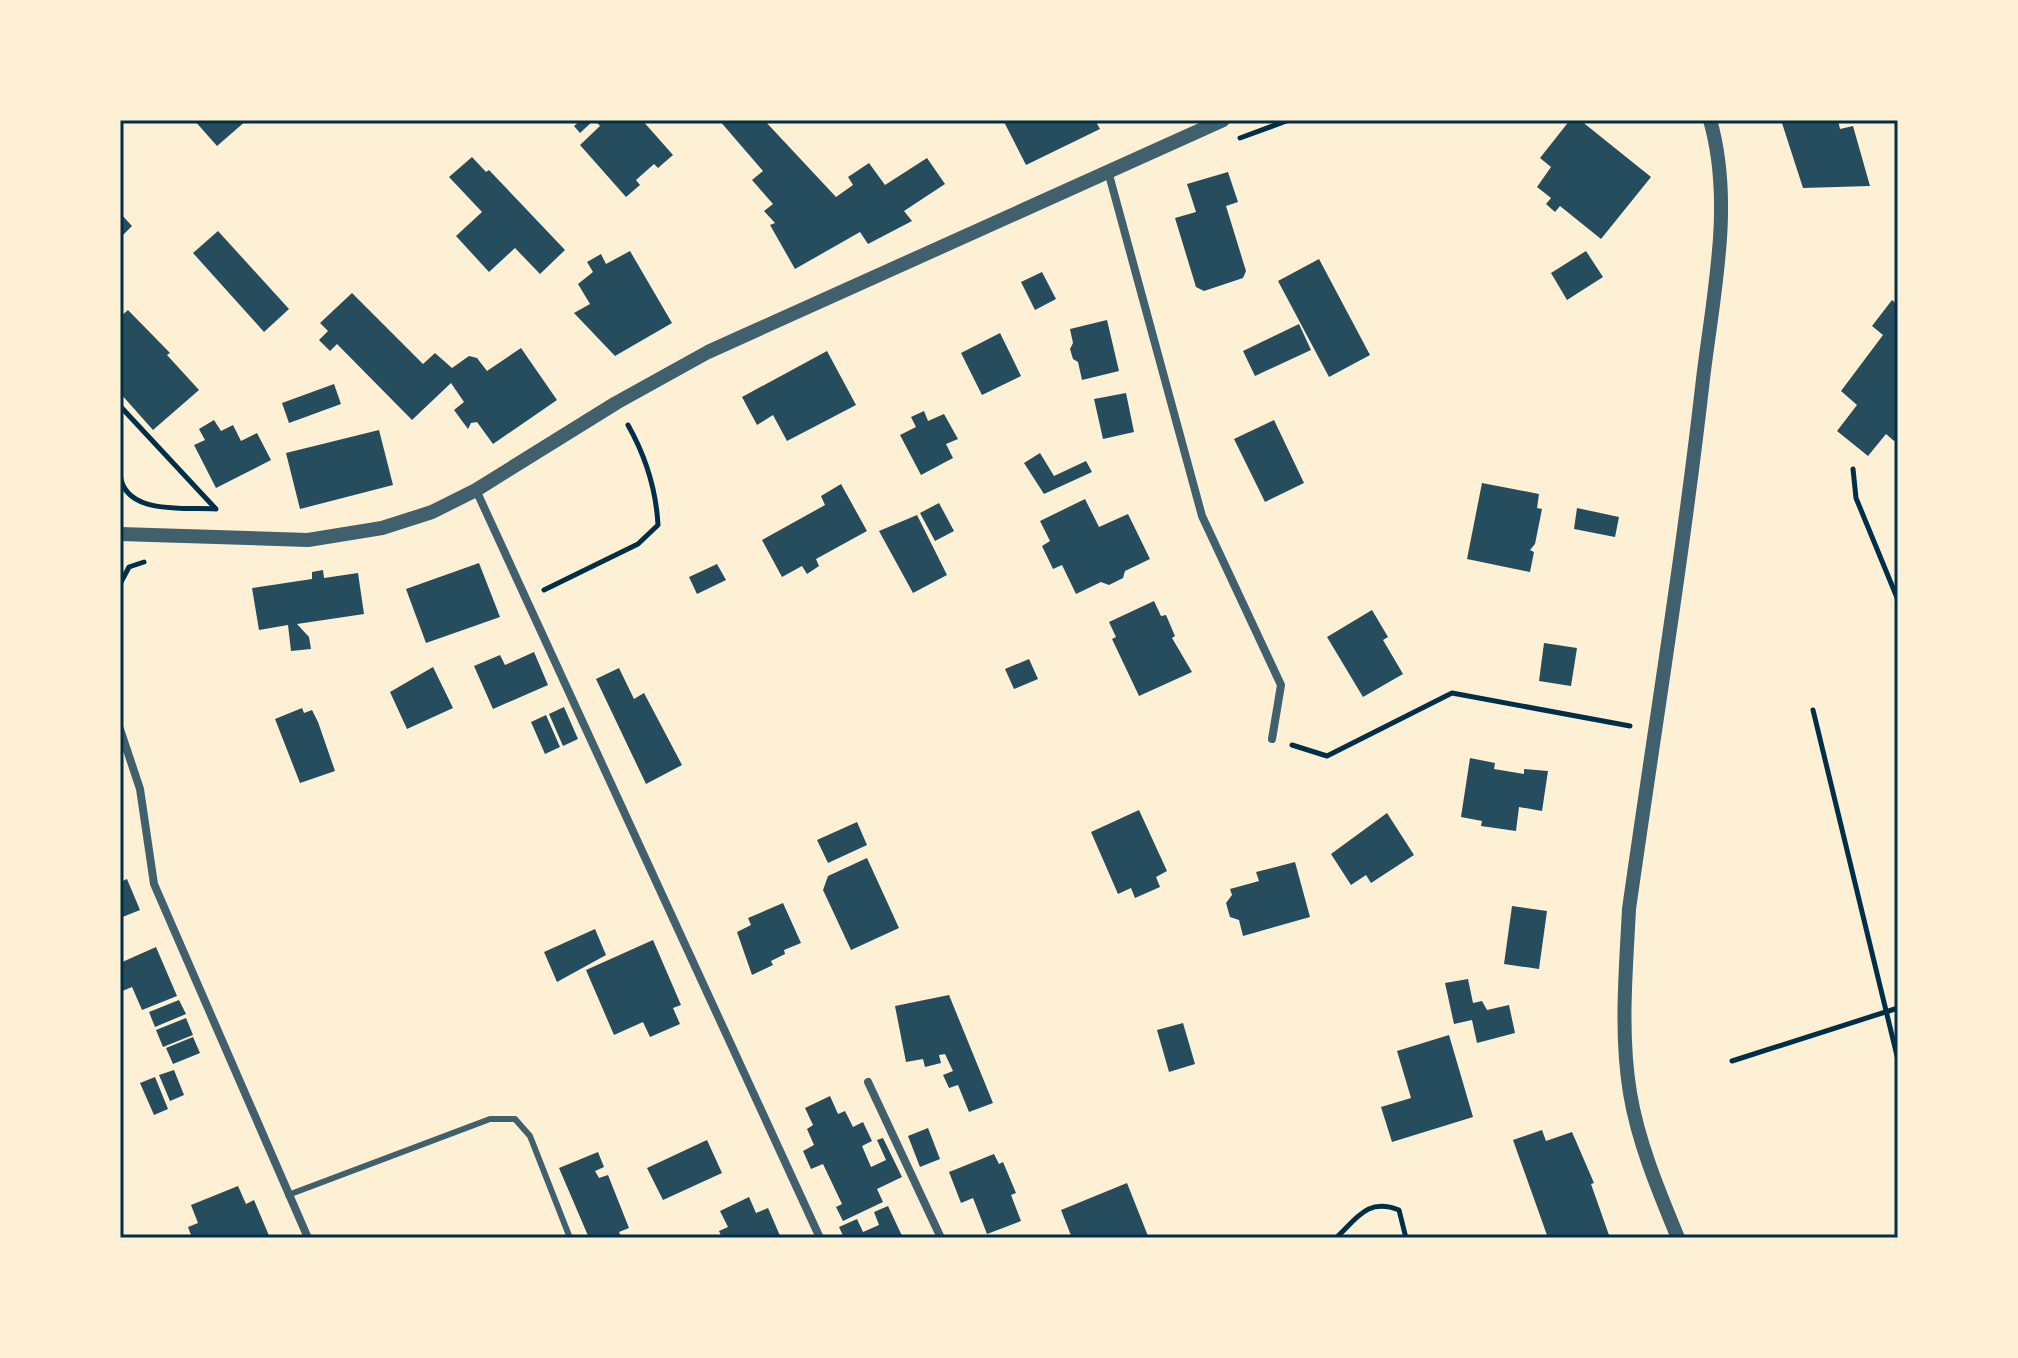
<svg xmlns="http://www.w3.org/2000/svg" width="2018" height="1358" viewBox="0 0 2018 1358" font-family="'Noto Sans',sans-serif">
  <rect width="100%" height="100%" fill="#fdf0d5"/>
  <g fill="#264d5e">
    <path d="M194 120H247L217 146Z"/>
    <path d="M581 120H594L580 133 574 126Z"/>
    <path d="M595 120H642L673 155 658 168 654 164 636 180 640 185 626 197 580 145 600 126Z"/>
    <path d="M719 120H764L836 197 853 185 848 177 869 163 885 185 927 158 945 184 904 211 912 221 868 244 860 232 795 269 770 225 775 223 764 211 773 204 752 180 763 171Z"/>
    <path d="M1003 120H1095L1100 129 1026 165Z"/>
    <path d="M1570 120H1580L1651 177 1601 239 1560 206 1555 212 1546 204 1551 198 1537 187 1551 167 1540 158Z"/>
    <path d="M1781 120H1838L1840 129 1853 126 1870 186 1803 188Z"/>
    <path d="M472 157 486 172 489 170 565 250 540 274 515 248 489 272 456 236 482 212 449 177Z"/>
    <path d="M1228 172 1238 202 1226 206 1246 271 1243 278 1204 291 1196 287 1175 218 1196 212 1187 184Z"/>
    <path d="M120 213 132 226 120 238Z"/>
    <path d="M218 231 289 309 264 332 193 253Z"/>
    <path d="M630 251 672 323 615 356 574 313 590 304 578 284 593 272 587 262 601 254 606 264Z"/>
    <path d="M1586 251 1603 277 1567 300 1551 273Z"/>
    <path d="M1319 259 1370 355 1329 377 1278 281Z"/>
    <path d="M1042 272 1056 299 1035 310 1021 282Z"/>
    <path d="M352 293 423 364 435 353 452 368 469 356 477 358 487 371 521 348 557 400 493 444 477 422 471 423 468 429 454 410 464 402 451 383 412 420 337 344 330 351 319 340 328 331 320 323Z"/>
    <path d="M1892 300 1898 305V436L1894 441 1886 434 1868 456 1837 431 1857 405 1841 391 1883 335 1872 326Z"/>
    <path d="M128 310 170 353 167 355 199 390 153 430 120 393V317Z"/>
    <path d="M1107 320 1119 371 1082 380 1078 362 1073 359 1070 349 1073 343 1070 329Z"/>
    <path d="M1299 324 1311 350 1255 376 1243 351Z"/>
    <path d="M1000 333 1021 376 982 395 961 353Z"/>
    <path d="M827 351 856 405 787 441 773 415 757 425 742 397Z"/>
    <path d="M334 384 341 404 289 423 282 403Z"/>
    <path d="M1126 393 1134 432 1103 439 1094 399Z"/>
    <path d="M924 411 928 421 944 414 958 439 946 444 953 458 921 475 900 435 916 427 911 417Z"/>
    <path d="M214 420 221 431 233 425 241 441 257 433 271 460 216 488 194 445 205 440 199 429Z"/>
    <path d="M1274 420 1304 483 1265 502 1234 439Z"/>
    <path d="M379 430 393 485 300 509 286 453Z"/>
    <path d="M1040 453 1054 476 1086 461 1092 472 1044 494 1024 463Z"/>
    <path d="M1482 483 1539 494 1537 508 1542 509 1535 544 1530 550 1534 552 1530 572 1467 559Z"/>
    <path d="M841 484 867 531 816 559 819 566 807 574 802 566 782 577 762 540 825 505 821 496Z"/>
    <path d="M1085 499 1099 527 1128 514 1150 559 1125 571 1123 578 1109 585 1101 582 1076 594 1062 565 1053 569 1042 546 1050 541 1040 521Z"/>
    <path d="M939 503 954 531 935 541 920 513Z"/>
    <path d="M1577 508 1619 517 1615 537 1574 529Z"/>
    <path d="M917 515 947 575 913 593 879 531Z"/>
    <path d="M479 563 500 617 426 643 406 589Z"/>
    <path d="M717 564 726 580 697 594 689 577Z"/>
    <path d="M323 570 324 578 358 573 364 614 297 624 309 637 311 649 291 651 288 625 259 630 252 588 312 579V572Z"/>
    <path d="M1154 601 1161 616 1166 615 1175 636 1172 638 1192 672 1139 696 1112 639 1116 637 1109 622Z"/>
    <path d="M1372 610 1388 637 1383 640 1403 674 1363 697 1327 637Z"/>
    <path d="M1544 643 1577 648 1571 686 1539 681Z"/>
    <path d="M534 652 548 685 493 709 474 666 500 655 505 665Z"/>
    <path d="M1029 659 1038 679 1014 689 1005 669Z"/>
    <path d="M433 667 453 708 407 729 390 692Z"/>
    <path d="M619 668 634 699 644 693 682 765 646 784 596 679Z"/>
    <path d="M564 707 578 739 563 746 549 714Z"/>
    <path d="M302 708 304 713 312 710 318 722 335 771 300 783 275 719Z"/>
    <path d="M546 715 560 747 545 754 531 722Z"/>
    <path d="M1470 758 1495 763 1494 769 1524 774V769L1548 771 1542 811 1519 807 1516 831 1481 826 1482 821 1461 817Z"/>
    <path d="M1139 810 1167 871 1156 877 1160 887 1135 898 1131 888 1118 894 1091 832Z"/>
    <path d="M1387 813 1414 855 1371 883 1366 875 1351 885 1331 854Z"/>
    <path d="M857 822 867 845 828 863 817 840Z"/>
    <path d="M867 858 899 928 851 950 823 890 828 876Z"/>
    <path d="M1295 862 1310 917 1243 936 1239 920 1230 917 1226 903 1232 895 1230 889 1259 881 1256 872Z"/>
    <path d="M127 879 140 910 120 918V882Z"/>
    <path d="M783 903 801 943 784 950 785 954 771 961 773 965 752 975 737 932 751 925 748 918Z"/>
    <path d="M1512 906 1547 911 1539 969 1504 964Z"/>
    <path d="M595 929 606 955 557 982 544 952Z"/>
    <path d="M653 940 681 1005 673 1008 680 1024 650 1037 643 1022 614 1035 586 970Z"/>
    <path d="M156 947 177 996 142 1010 132 987 120 992V963Z"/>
    <path d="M1468 979 1473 1003 1482 1001 1487 1010 1509 1005 1515 1033 1477 1043 1472 1020 1454 1024 1445 983Z"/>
    <path d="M949 995 993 1103 969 1112 958 1085 949 1088 943 1075 953 1071 945 1054 939 1055 941 1063 925 1067 923 1059 906 1062 895 1006Z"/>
    <path d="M179 1000 186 1014 155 1027 149 1012Z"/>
    <path d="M186 1018 193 1035 163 1047 156 1030Z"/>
    <path d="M1183 1023 1195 1064 1169 1072 1157 1030Z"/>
    <path d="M1449 1035 1473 1117 1392 1142 1381 1107 1411 1098 1397 1051Z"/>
    <path d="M193 1037 200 1053 173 1064 166 1048Z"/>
    <path d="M174 1070 184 1095 170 1101 159 1075Z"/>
    <path d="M155 1077 168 1109 154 1115 140 1083Z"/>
    <path d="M830 1096 838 1114 845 1111 853 1127 863 1122 872 1141 862 1146 871 1167 886 1160 877 1140 883 1138 902 1177 877 1189 883 1202 843 1221 836 1207 842 1204 823 1164 811 1169 803 1151 814 1145 807 1129 813 1125 805 1108Z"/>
    <path d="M928 1128 940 1159 920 1167 908 1136Z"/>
    <path d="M1542 1130 1546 1141 1572 1132 1594 1183 1591 1184 1610 1238H1548L1513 1140Z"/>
    <path d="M707 1140 722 1173 663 1200 647 1168Z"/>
    <path d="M598 1152 604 1167 595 1171 599 1178 608 1175 629 1228 619 1232 622 1238H589L559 1168Z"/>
    <path d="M994 1154 999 1164 1003 1162 1016 1193 1011 1195 1021 1221 987 1234 973 1198 961 1203 949 1172Z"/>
    <path d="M1127 1183 1148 1236 1072 1238 1061 1210Z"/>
    <path d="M238 1186 246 1204 254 1200 270 1238H192L188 1227 198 1223 191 1205Z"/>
    <path d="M749 1197 756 1213 768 1208 781 1238H722L719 1231 728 1227 720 1211Z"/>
    <path d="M888 1206 903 1238H844L839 1227 857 1219 863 1232 879 1225 874 1212Z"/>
  </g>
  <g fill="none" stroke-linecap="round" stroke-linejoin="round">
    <g stroke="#003049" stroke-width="5">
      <path d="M1240 138 1289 120"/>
      <path d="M120 406 215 508"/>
      <path d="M1853 469 1856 498 1898 600"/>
      <path d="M120 473C123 516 185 507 216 509"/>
      <path d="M120 584 129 567 144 562"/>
      <path d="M544 590 638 544 658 525C656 488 646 457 628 425"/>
      <path d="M1813 710 1898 1060"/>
      <path d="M1292 745 1327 756 1452 693 1630 726"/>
      <path d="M1732 1061 1898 1008"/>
      <path d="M1336 1238C1358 1217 1368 1198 1399 1210L1406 1238"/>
    </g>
    <path stroke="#3f606c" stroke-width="6" d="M288 1195 490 1119H515L530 1136 570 1238"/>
    <g stroke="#3f606c" stroke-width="8">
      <path d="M1108 171 1202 516 1281 685 1272 739"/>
      <path d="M476 490 820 1238"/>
      <path d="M120 729 140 789 154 884 308 1238"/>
      <path d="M868 1082 941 1238"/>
    </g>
    <g stroke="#3f606c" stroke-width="14">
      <path d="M120 534 308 540 382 528 432 512 476 490 616 403 708 352 1223 120"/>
      <path d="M1678 1238C1659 1192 1638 1142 1630 1093 1620 1032 1626 970 1629 909 1654 732 1683 556 1703 379 1713 295 1734 203 1710 120"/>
    </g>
  </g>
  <rect width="2018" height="1358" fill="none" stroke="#fdf0d5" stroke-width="244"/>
  <rect x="122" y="122" width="1774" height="1114" fill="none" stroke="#003049" stroke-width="3"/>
</svg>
